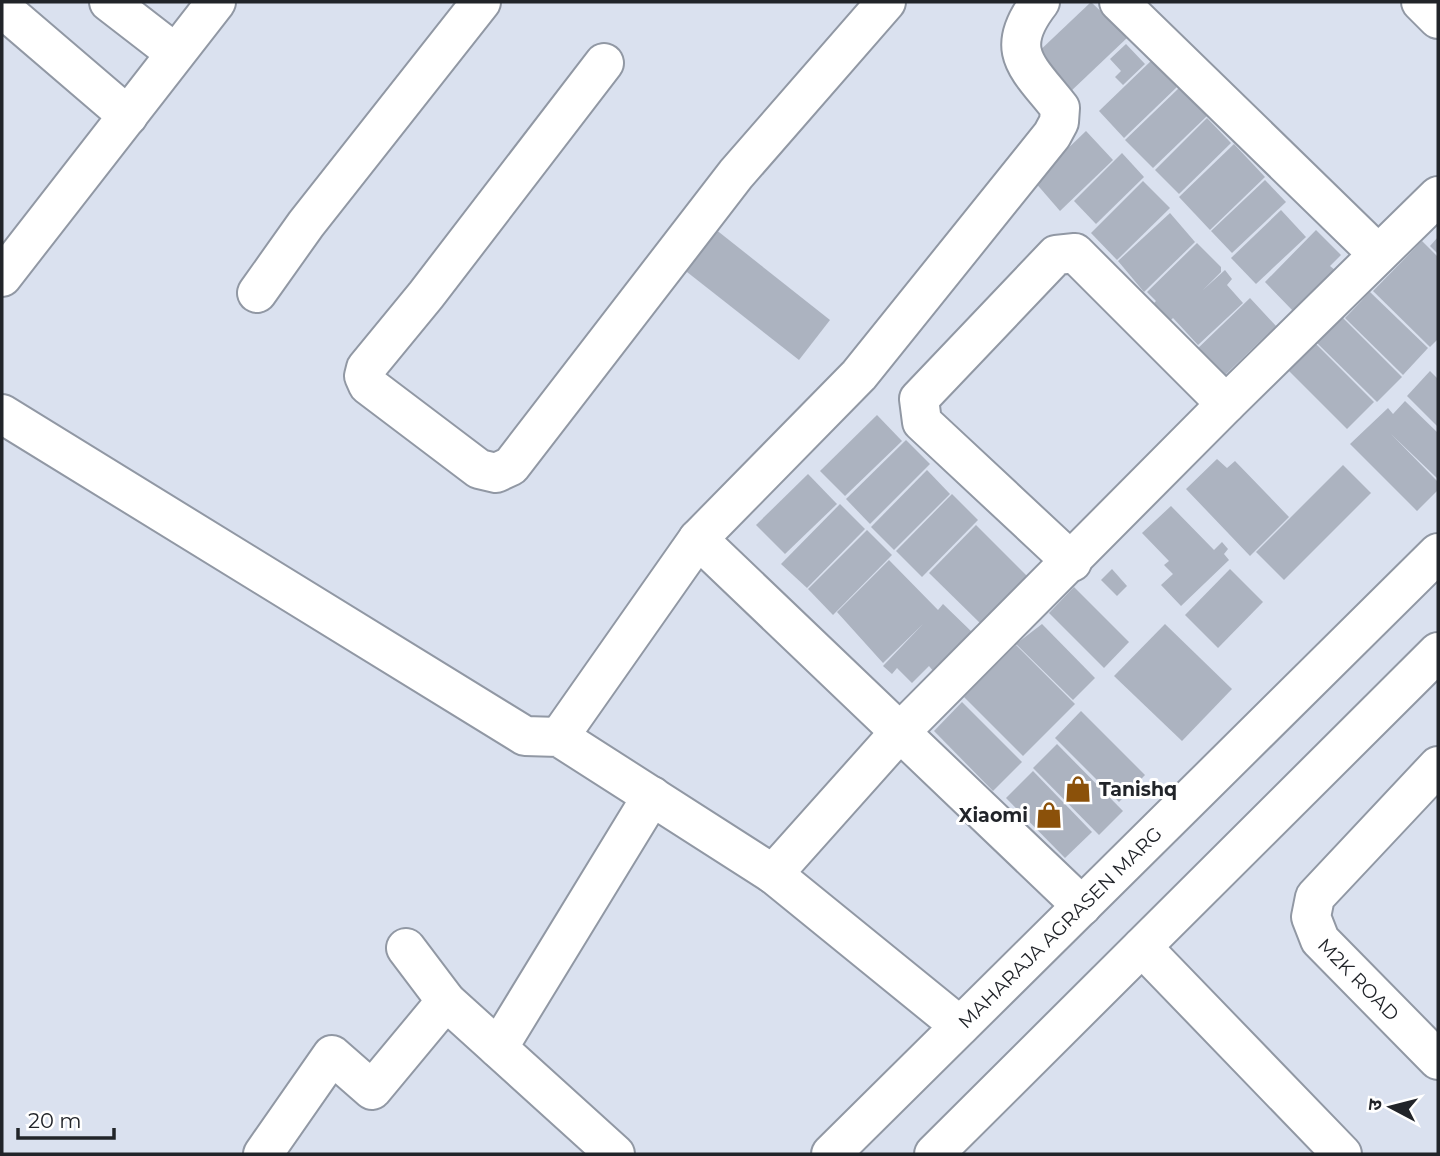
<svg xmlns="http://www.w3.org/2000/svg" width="1440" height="1156" viewBox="0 0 1440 1156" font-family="Montserrat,'Noto Sans Devanagari',sans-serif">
  <rect width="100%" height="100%" fill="#dae1ef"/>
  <g fill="#acb3c0">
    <path d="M1091 2 1128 37 1069 93 1034 56Z"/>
    <path d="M1126 44 1145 64 1123 85 1115 77 1121 71 1110 59Z"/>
    <path d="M1153 59 1178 86 1124 138 1099 111Z"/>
    <path d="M1180 87 1208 115 1153 168 1125 140Z"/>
    <path d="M1207 118 1231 143 1179 194 1155 170Z"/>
    <path d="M1086 131 1113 160 1060 211 1034 181Z"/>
    <path d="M1234 144 1265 177 1210 230 1179 197Z"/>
    <path d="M1122 153 1144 177 1096 224 1074 201Z"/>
    <path d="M1265 180 1286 202 1232 253 1211 231Z"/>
    <path d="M1143 181 1170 208 1117 260 1091 233Z"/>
    <path d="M1281 210 1306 237 1256 284 1231 258Z"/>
    <path d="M1170 213 1195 242 1144 292 1118 261Z"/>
    <path d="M705 221 830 320 799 360 673 261Z"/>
    <path d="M1316 230 1341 255 1330 266 1335 270 1294 312 1265 282Z"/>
    <path d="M1438 237V254L1430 246Z"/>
    <path d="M1422 241 1438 257V339L1430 347 1373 291Z"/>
    <path d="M1197 243 1221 267V272L1203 290 1225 270 1232 279 1227 285 1243 303 1198 345 1173 318 1169 322 1152 305 1156 301 1147 292Z"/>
    <path d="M1370 292 1428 348 1403 375 1345 318Z"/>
    <path d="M1250 298 1276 326 1225 375 1210 359 1205 364 1194 352Z"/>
    <path d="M1341 316 1402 377 1377 402 1316 342Z"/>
    <path d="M1315 343 1374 402 1347 429 1288 370Z"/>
    <path d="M1430 371 1438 379V427L1407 396Z"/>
    <path d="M1405 401 1438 433V479L1391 434 1438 482V490L1417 511 1350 444 1388 408 1393 414Z"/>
    <path d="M877 415 902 441 845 496 820 471Z"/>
    <path d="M906 440 930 464 870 524 846 499Z"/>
    <path d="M1217 459 1227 468 1235 461 1289 517 1250 556 1186 489Z"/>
    <path d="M1343 465 1371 493 1284 580 1256 552Z"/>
    <path d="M927 470 950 494 894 550 871 527Z"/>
    <path d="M808 474 837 504 785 554 756 525Z"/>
    <path d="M952 494 978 520 922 577 896 551Z"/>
    <path d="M840 504 865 529 807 588 781 564Z"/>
    <path d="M1171 506 1214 550 1222 542 1228 549 1224 554 1229 560 1181 606 1161 585 1173 574 1164 565 1169 561 1142 533Z"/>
    <path d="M976 525 1028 577 981 624 929 573Z"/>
    <path d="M867 530 892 555 833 615 808 589Z"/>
    <path d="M889 560 938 610 943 604 973 633 934 672 929 666 912 683 897 668 892 674 883 666 923 624 883 663 837 612Z"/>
    <path d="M1112 569 1127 586 1117 596 1101 580Z"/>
    <path d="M1230 569 1263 602 1218 648 1185 615Z"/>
    <path d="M1074 587 1129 642 1104 668 1049 613Z"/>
    <path d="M1042 624 1095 678 1073 700 1016 644Z"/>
    <path d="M1165 624 1232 689 1182 741 1114 676Z"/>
    <path d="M1016 645 1075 704 1023 756 964 697Z"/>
    <path d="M962 702 1022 762 993 791 934 731Z"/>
    <path d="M1081 711 1145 775 1119 802 1055 738Z"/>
    <path d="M1057 744 1123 811 1099 835 1033 768Z"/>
    <path d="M1033 771 1092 832 1065 858 1006 798Z"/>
  </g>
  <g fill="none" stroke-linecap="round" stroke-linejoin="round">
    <defs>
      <g id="minor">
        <path d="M109 2 175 53"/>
        <path d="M1119 2 1378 254"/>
        <path d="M1421 2 1438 19"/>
        <path d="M2 8 128 116"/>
        <path d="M604 63 426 295 366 368 364 376 368 385 479 469 496 473 511 466 736 174 886 2"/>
        <path d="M2 277 216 2"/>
        <path d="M257 293 306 224 481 2"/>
        <path d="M2 414 525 736 559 737 773 874 960 1026"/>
        <path d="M698 539 1082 906"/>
        <path d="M1072 562 922 422 919 399 1056 255 1075 253 1226 404"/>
        <path d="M559 737 698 539 859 375 1052 135 1059 122 1060 108C1028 67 1002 51 1040 2"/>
        <path id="s1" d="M1438 766 1315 897 1311 917 1320 940 1438 1060"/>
        <path d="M773 874 899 733 1226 404 1438 196"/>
        <path d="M1142 947 1342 1154"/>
        <path d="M406 948 446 1001 615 1154"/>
        <path d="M498 1048 652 796"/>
        <path d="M263 1154 332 1055 372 1090 446 1001"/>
        <path id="s2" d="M831 1154 1438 553"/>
        <path d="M934 1154 1438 652"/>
      </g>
    </defs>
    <use href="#minor" stroke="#9198a4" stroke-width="42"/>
    <use href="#minor" stroke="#fff" stroke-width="38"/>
  </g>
  <defs>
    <symbol id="shop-bare" viewBox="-9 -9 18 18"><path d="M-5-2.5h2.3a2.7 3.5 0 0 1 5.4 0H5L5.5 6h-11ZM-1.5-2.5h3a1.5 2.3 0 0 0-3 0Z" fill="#8b510a" stroke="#fff" stroke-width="2.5" paint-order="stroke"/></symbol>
  </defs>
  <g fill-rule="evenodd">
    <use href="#shop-bare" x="1059" y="770" width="38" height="38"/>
    <use href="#shop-bare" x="1030" y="796" width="38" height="38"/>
  </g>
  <g text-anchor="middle" stroke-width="6" stroke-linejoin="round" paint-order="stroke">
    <g font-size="19" font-weight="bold" fill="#212429" stroke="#fff" text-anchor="start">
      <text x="1099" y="796">Tanishq</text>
      <text x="1028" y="822" text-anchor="end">Xiaomi</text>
    </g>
    <g font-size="19" fill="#212429" stroke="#fff">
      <text dy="7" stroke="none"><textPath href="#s2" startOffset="322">MAHARAJA AGRASEN MARG</textPath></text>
      <text dy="7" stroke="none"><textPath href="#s1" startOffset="280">M2K ROAD</textPath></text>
    </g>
  </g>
  <rect width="1440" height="1156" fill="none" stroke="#212429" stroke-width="7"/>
  <g transform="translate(1391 1107) rotate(277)" stroke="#ffffff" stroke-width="5" paint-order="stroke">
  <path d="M0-5L12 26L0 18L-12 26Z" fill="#212429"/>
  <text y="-10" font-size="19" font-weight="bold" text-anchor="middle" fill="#212429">उ</text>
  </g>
  <path d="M18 1128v10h96v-10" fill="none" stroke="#212429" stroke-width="3.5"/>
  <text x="28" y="1128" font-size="21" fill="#212429" stroke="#ffffff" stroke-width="5" paint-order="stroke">20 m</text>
</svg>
